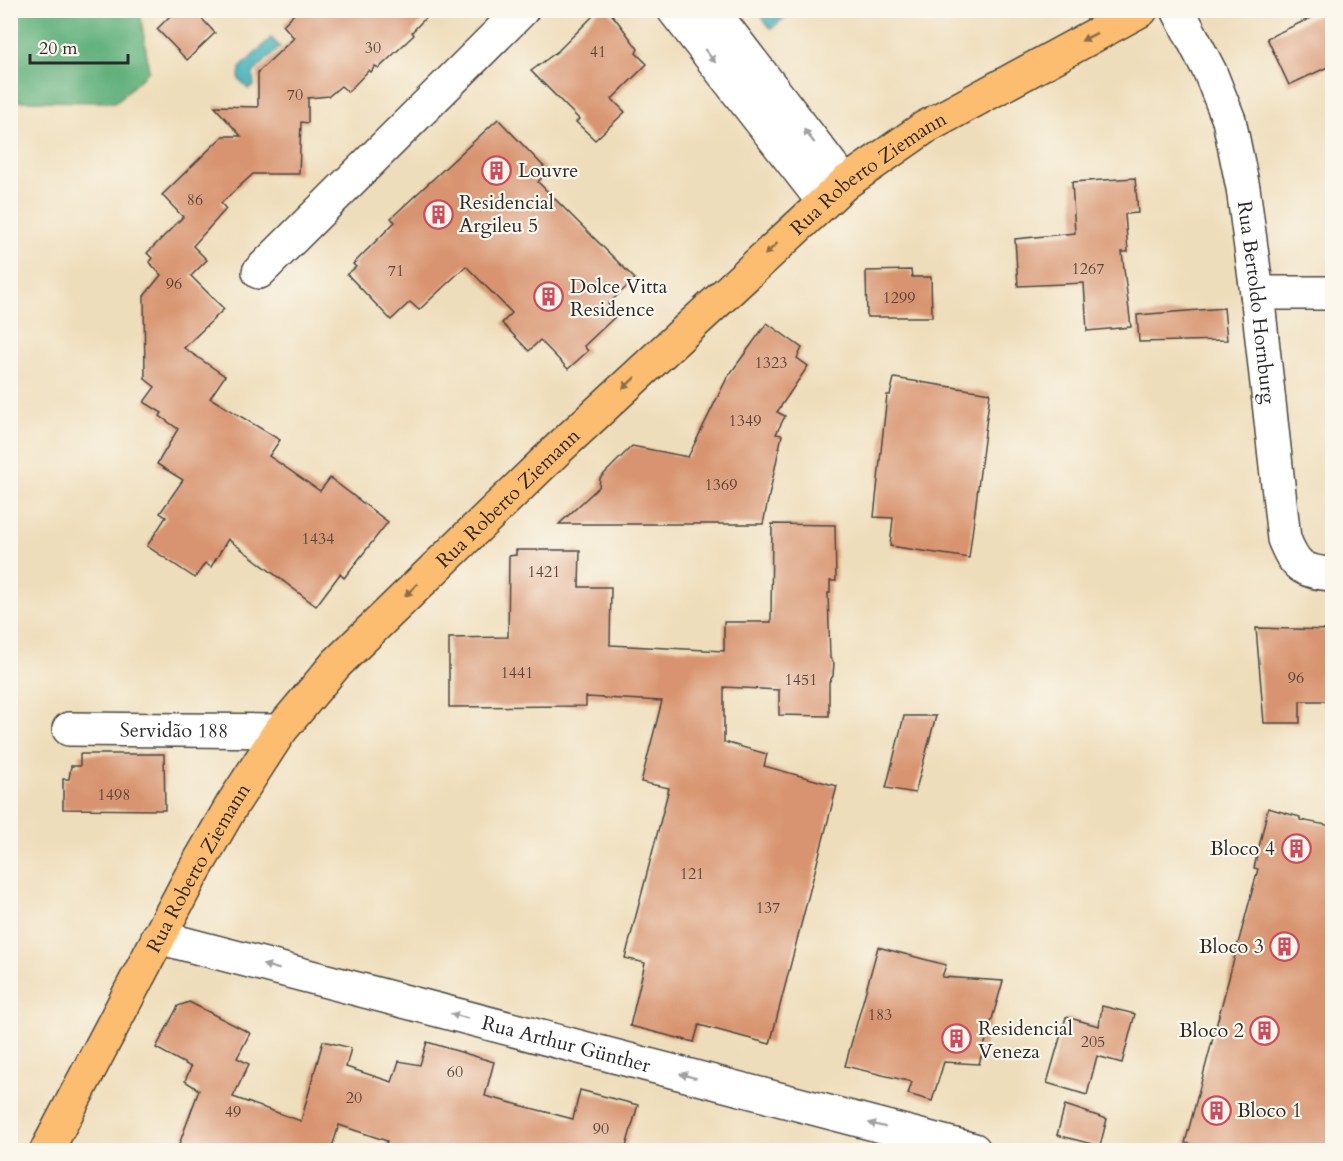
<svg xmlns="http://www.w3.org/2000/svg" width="1343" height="1161" viewBox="0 0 1343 1161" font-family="Cardo,serif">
  <rect width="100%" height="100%" fill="#fbf7ec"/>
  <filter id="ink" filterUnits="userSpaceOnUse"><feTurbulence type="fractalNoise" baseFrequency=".0167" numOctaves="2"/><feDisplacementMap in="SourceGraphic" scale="12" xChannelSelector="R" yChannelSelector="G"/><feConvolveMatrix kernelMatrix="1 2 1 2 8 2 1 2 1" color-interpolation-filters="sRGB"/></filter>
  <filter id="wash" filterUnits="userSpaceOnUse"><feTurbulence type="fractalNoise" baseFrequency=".008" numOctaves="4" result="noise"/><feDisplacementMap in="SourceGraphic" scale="24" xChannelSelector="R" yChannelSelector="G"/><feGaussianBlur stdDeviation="1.35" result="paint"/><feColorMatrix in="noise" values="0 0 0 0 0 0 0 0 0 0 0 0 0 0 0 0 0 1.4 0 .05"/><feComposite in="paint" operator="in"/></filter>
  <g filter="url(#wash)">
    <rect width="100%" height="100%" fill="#eeddba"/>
    <path fill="#62b17d" stroke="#466e54" stroke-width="1.5" d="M11 10 140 11 149 71 116 102 11 101Z"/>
    <g fill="#3eafb7" stroke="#346d71" stroke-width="1.5">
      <path d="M757 11H789L790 13 771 29Z"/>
      <path d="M271 38 280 47 253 73 254 86 248 89 239 79 240 68Z"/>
    </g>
    <g id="blocks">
      <g fill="#d8946f">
        <path d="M176 10H194L215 33 187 60 157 29Z"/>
        <path d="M298 10H433L412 32 414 35 379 68 375 66 371 72 369 70 348 92 341 86 329 96 308 98V123L301 122 299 174H253L221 203 226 209 193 246 207 260 191 276 224 309 184 348 225 376 210 398 280 440 269 456 320 491 330 478 388 522 344 578 340 574 316 606 228 539 211 567 205 563 195 578 147 546 166 517 160 513 183 480 157 464 178 429 160 416 162 413 144 402 155 387 145 379 144 296 161 275 149 262 152 258 147 253 183 217 162 195 223 136H241L214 106 258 107V72L294 38 283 25Z"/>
        <path d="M599 10H608L618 22 638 49 636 53 647 64 612 99 625 112 595 140 576 122 579 119 531 71 558 51Z"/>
        <path d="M1328 10H1332V65L1289 85 1267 38Z"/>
        <path d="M498 119 548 171 538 182 635 279 608 304 618 314 584 346 588 351 568 369 540 340 529 351 502 323 512 313 466 266 419 310 410 302 391 320 347 274 356 267 353 264 395 222 391 218Z"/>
        <path d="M1135 178 1138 213 1125 214 1128 252H1122L1131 327 1087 331 1084 283 1018 286 1015 239 1075 233 1072 182Z"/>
        <path d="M911 270 912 277H931L932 317H867L866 271Z"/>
        <path d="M1224 308 1227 340 1139 342 1137 315Z"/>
        <path d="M767 323 802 348 797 358 808 366 777 412 785 416 776 434 782 435 763 524H559L599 487 600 478 632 446 688 457 727 378Z"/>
        <path d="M894 378 990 393 969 558 890 546 893 518 874 517 887 395H890Z"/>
        <path d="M772 524 835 525 836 581H830V593H828L830 658 834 663 833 676 829 682V716L779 715V690L724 687V742L767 754 764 766 837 786 770 1044 699 1025 694 1042 630 1026 645 963 625 958 669 788 641 782 662 701 586 697V706L449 707V638L508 637 509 556 516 555V550H580L579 587H611L610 645 724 651V622H771Z"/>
        <path d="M1256 628 1332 630V701H1300V723H1264Z"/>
        <path d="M904 716H936L915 793 886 788Z"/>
        <path d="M80 754H164L165 810 63 809V779H69L71 766H80Z"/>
        <path d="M1268 808 1300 817V820L1332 826V1150H1244L1220 1144 1218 1149 1185 1143 1258 869 1254 868Z"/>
        <path d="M878 947 946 965 942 977 1003 981 979 1064 944 1062 932 1101 908 1094 912 1082 845 1066Z"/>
        <path d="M189 1002 250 1033 237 1058 249 1064 233 1097 301 1121 323 1041 351 1048 346 1067 392 1082 399 1061 420 1065 427 1042 494 1062 485 1096 573 1119 580 1090 638 1105 625 1150H384L387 1141 339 1125 331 1150H177L199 1090 185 1081 191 1067 156 1048 178 1006Z"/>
        <path d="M1102 1006 1135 1014 1122 1063 1097 1056 1087 1095 1047 1083 1066 1017 1099 1026Z"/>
        <path d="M1065 1105 1107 1119 1100 1146 1057 1135Z"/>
      </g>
    </g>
  </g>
  <g filter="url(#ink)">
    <use href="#blocks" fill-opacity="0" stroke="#484640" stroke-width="1.5"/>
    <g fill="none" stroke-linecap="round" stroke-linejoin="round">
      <defs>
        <g id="minor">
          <path d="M674 10 823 201"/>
          <path d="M712 10 845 183"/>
          <path id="s1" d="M1178 10 1210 72 1229 120 1243 188 1257 293 1284 539C1295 566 1302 572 1332 574"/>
          <path d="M259 272 522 10"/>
          <path d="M1257 293H1332"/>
          <path id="s2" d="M69 729 280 731"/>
          <path id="s3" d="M158 937 974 1150"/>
        </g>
        <g id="major">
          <path id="s4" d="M47 1150 190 878 232 805 280 731 336 664 558 449 845 183 924 128 1141 10"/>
        </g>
      </defs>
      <use href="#minor" stroke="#484640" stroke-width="36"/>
      <use href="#major" stroke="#484640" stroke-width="36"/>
      <use href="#minor" stroke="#fff" stroke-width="33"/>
      <use href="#major" stroke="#fcbd6f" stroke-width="33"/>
    </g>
    <defs><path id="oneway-solid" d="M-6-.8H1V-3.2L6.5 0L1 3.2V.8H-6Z" transform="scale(1.5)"/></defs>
    <g fill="#896d4a">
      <use href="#oneway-solid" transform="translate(1089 37) rotate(153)"/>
      <use href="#oneway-solid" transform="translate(771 249) rotate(137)"/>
      <use href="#oneway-solid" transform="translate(629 383) rotate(137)"/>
      <use href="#oneway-solid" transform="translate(411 590) rotate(135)"/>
    </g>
    <g fill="#a0a0a0">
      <use href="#oneway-solid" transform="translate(710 56) rotate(51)"/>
      <use href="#oneway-solid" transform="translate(809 136) rotate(-128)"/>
      <use href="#oneway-solid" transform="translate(271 967) rotate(-165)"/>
      <use href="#oneway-solid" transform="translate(459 1016) rotate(-165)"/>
      <use href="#oneway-solid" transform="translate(688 1076) rotate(-165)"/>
      <use href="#oneway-solid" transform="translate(877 1125) rotate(-165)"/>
    </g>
  </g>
  <defs>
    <symbol id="building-ring" viewBox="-11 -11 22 22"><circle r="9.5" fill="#fbf7ec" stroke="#d1495b" stroke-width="1.5"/><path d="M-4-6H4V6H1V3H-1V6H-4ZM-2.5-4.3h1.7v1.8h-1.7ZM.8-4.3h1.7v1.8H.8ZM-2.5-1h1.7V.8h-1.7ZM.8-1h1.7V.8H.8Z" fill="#d1495b"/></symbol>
  </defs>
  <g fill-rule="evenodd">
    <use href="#building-ring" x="480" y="154" width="33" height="33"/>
    <use href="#building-ring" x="422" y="198" width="33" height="33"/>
    <use href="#building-ring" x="532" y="280" width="33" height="33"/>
    <use href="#building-ring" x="1280" y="832" width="33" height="33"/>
    <use href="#building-ring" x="1268" y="930" width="33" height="33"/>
    <use href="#building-ring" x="1248" y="1014" width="33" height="33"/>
    <use href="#building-ring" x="940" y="1022" width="33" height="33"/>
    <use href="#building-ring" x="1200" y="1094" width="33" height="33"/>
  </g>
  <g text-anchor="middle" stroke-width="4.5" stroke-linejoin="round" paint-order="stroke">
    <g font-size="16" fill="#56453c">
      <text x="373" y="53">30</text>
      <text x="598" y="57">41</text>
      <text x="295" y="100">70</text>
      <text x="195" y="205">86</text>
      <text x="1088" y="274">1267</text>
      <text x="396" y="276">71</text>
      <text x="174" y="289">96</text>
      <text x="899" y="303">1299</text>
      <text x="771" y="368">1323</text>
      <text x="745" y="426">1349</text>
      <text x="721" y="490">1369</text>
      <text x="318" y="544">1434</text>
      <text x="544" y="577">1421</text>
      <text x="517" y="678">1441</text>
      <text x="1296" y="683">96</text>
      <text x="801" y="685">1451</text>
      <text x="114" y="800">1498</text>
      <text x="692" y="879">121</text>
      <text x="768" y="913">137</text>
      <text x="880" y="1020">183</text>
      <text x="1093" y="1047">205</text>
      <text x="455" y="1077">60</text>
      <text x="354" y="1103">20</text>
      <text x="233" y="1117">49</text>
      <text x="601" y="1134">90</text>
    </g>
    <g font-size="20" fill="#2b2b2b" stroke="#fbf7ec" text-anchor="start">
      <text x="518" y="177">Louvre</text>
      <text x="459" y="209">Residencial<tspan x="459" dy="23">Argileu 5</tspan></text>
      <text x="570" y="293">Dolce Vitta<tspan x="570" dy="23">Residence</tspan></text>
      <text x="1275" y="855" text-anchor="end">Bloco 4</text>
      <text x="1264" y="953" text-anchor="end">Bloco 3</text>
      <text x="978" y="1035">Residencial<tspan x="978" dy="23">Veneza</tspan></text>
      <text x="1244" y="1037" text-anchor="end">Bloco 2</text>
      <text x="1237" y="1117">Bloco 1</text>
    </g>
    <g font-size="20" fill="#2b2b2b" stroke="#fbf7ec">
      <text dy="7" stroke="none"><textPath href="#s4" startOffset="1292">Rua Roberto Ziemann</textPath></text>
      <text dy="7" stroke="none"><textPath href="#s1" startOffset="306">Rua Bertoldo Hornburg</textPath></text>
      <text dy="7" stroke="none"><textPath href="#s4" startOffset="806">Rua Roberto Ziemann</textPath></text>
      <text dy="7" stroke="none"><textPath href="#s2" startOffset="105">Servidão 188</textPath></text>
      <text dy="7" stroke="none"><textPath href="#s4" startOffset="320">Rua Roberto Ziemann</textPath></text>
      <text dy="7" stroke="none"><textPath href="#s3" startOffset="422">Rua Arthur Günther</textPath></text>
    </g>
  </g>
  <rect width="1343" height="1161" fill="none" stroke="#fbf7ec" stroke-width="36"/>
  <path d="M30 54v9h98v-9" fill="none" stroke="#2b2b2b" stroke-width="3"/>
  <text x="39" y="54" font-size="18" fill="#2b2b2b" stroke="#fbf7ec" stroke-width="4.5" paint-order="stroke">20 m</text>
</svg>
